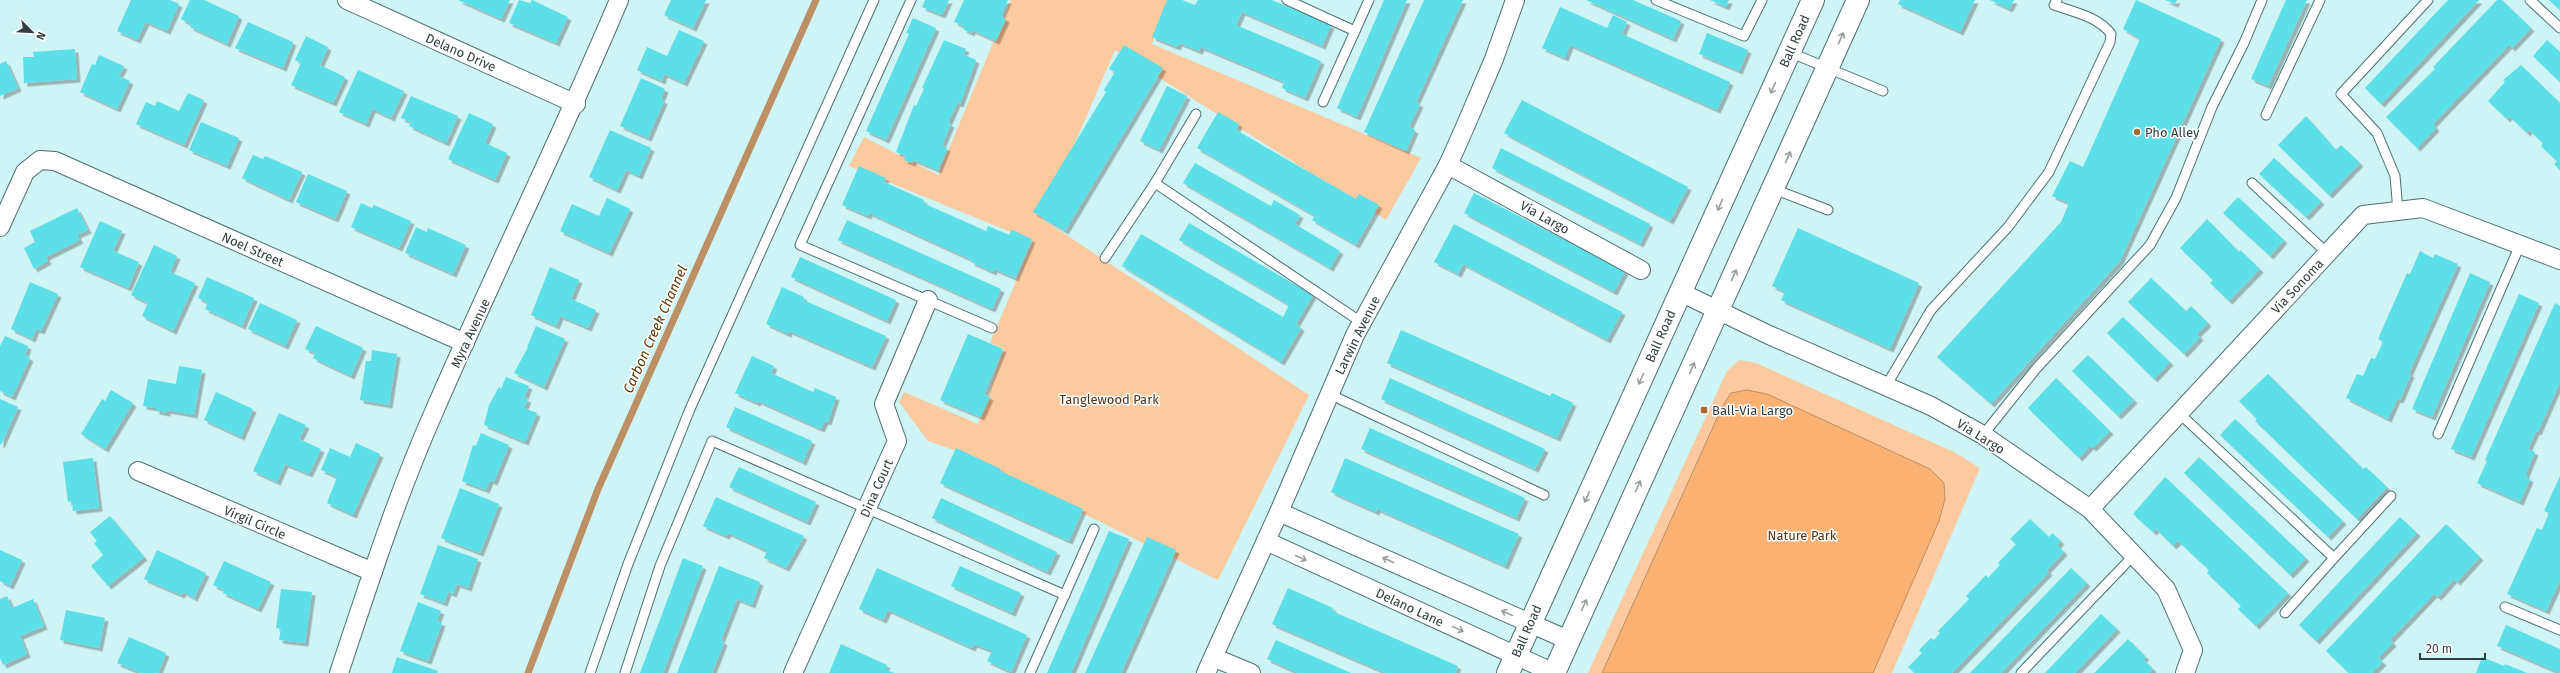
<svg xmlns="http://www.w3.org/2000/svg" width="2560" height="673" viewBox="0 0 2560 673" font-family="'Fira Sans',sans-serif">
  <defs>
    <filter id="shadow"><feDropShadow dx="3.5" dy="3.5" stdDeviation="0" flood-color="#0004"/></filter>
  </defs>
  <rect width="100%" height="100%" fill="#cef4f5"/>
  <g fill="#fdc99e">
    <path d="M1011 0H1169L1152 44 1421 158 1386 220 1115 50 1042 219 1309 395 1218 580 957 451 928 441 899 402 904 392 978 424 1004 349 990 343 1033 241 849 166 864 137 938 175Z"/>
    <path d="M1739 360 1756 363 1956 453 1980 468 1892 673H1588L1727 371Z"/>
  </g>
  <path fill="#fab274" stroke="#bd8f64" d="M1747 390 1767 394 1930 469 1944 483 1945 499 1939 521 1873 673H1602L1722 407 1731 393Z"/>
  <g fill="none" stroke-linecap="round" stroke-linejoin="round">
    <path stroke="#bd8f64" stroke-width="7" d="M528 673 598 489 816 0"/>
  </g>
  <g fill="#5bdfe7" filter="url(#shadow)">
    <path d="M131 0H170L179 4 167 31 146 22 137 40 117 31Z"/>
    <path d="M190 0H204L239 16 227 44 190 27 191 24 181 19Z"/>
    <path d="M458 0H510L501 19Z"/>
    <path d="M519 0 530 3 532 0 568 17 556 43 509 23Z"/>
    <path d="M671 0H706L693 28 664 15Z"/>
    <path d="M925 0H949L942 15 922 7Z"/>
    <path d="M964 0H1008L1001 16 1006 19 996 41 972 30 971 33 963 29 964 26 954 22Z"/>
    <path d="M1167 0H1182L1195 5 1198 0H1272L1331 25 1322 46 1242 12 1236 25 1321 61 1305 98 1282 88 1284 82 1201 47 1199 51 1179 43 1177 47 1152 37Z"/>
    <path d="M1384 0H1407L1357 117 1337 108Z"/>
    <path d="M1424 0H1463L1416 102 1420 104 1409 127 1415 130 1406 151 1364 132Z"/>
    <path d="M1586 0H1633L1681 21 1673 39Z"/>
    <path d="M1710 0H1729L1726 7Z"/>
    <path d="M1900 0H1975L1960 32 1898 4Z"/>
    <path d="M1990 0H2014L2009 9Z"/>
    <path d="M2136 0 2221 39 2120 261 1991 404 1937 357 2061 222 2069 203 2052 196 2070 161 2083 167 2140 39 2123 29Z"/>
    <path d="M2165 0H2177L2175 4Z"/>
    <path d="M2286 0H2307L2268 86 2251 79Z"/>
    <path d="M2448 0H2479L2381 104 2365 88Z"/>
    <path d="M2497 0H2502L2531 28 2512 48 2509 45 2433 124 2436 128 2417 148 2386 117 2435 69 2433 67Z"/>
    <path d="M2549 0H2560V10Z"/>
    <path d="M1560 7 1607 28 1613 15 1627 22 1622 34 1730 82 1717 110 1570 45 1565 58 1542 48Z"/>
    <path d="M913 18 936 28 886 140 866 131 909 34 906 33Z"/>
    <path d="M248 22 293 42 283 68 235 48Z"/>
    <path d="M679 30 704 41 684 83 664 74 662 81 637 70 647 47 667 56Z"/>
    <path d="M1707 33 1748 50 1739 71 1699 54Z"/>
    <path d="M306 36 328 47 320 65 345 77 333 103 291 85 301 63 295 60Z"/>
    <path d="M944 40 966 49 963 54 976 60 960 104 957 103 948 123 951 124 942 145 947 148 938 170 914 160 912 163 904 160 906 156 896 152 914 105 916 106 924 89 922 88Z"/>
    <path d="M2547 40 2560 52V82L2533 56Z"/>
    <path d="M1124 45 1163 68 1065 231 1033 212 1106 92 1104 90 1115 72 1109 69Z"/>
    <path d="M75 49 77 79 24 83 23 57H34L33 52Z"/>
    <path d="M99 55 124 66 119 76 130 81 117 109 80 92 92 64 95 65Z"/>
    <path d="M6 61 18 88 0 96V64Z"/>
    <path d="M2521 65 2560 103V170L2554 164 2557 161 2541 146 2543 143 2529 130 2527 133 2509 116 2507 119 2488 101 2505 82 2503 80Z"/>
    <path d="M358 70 404 91 391 118 372 109 366 124 339 112Z"/>
    <path d="M641 78 665 89 661 99 664 101 648 138 620 126Z"/>
    <path d="M1167 86 1187 96 1159 150 1140 141Z"/>
    <path d="M188 93 204 100 184 145 136 124 146 102 155 106 157 101 179 111Z"/>
    <path d="M411 96 458 116 446 143 409 126 411 122 401 118Z"/>
    <path d="M1522 100 1688 187 1670 221 1504 133Z"/>
    <path d="M1218 112 1239 124 1236 130 1356 199 1359 194 1379 205 1356 245 1312 220 1315 216 1197 148Z"/>
    <path d="M469 113 493 124 485 143 507 153 495 180 448 159Z"/>
    <path d="M2306 116 2336 150 2341 145 2360 163 2329 195 2278 145Z"/>
    <path d="M201 122 239 138 227 166 189 150Z"/>
    <path d="M610 130 651 148 639 176 626 170 617 190 589 177Z"/>
    <path d="M1501 148 1650 224 1640 244 1492 168Z"/>
    <path d="M253 155 263 159 265 156 302 172 289 200 242 178Z"/>
    <path d="M2274 158 2321 201 2306 217 2259 174Z"/>
    <path d="M1195 163 1271 206 1274 200 1300 215 1295 224 1340 251 1330 268 1183 183Z"/>
    <path d="M859 166 886 178 884 182 924 200 923 203 986 231 988 226 1009 235 1012 230 1032 239 1015 278 994 269 993 272 971 262 972 260 869 213 868 216 842 205Z"/>
    <path d="M308 174 347 191 335 219 296 202Z"/>
    <path d="M1474 193 1625 271 1614 292 1464 213Z"/>
    <path d="M2238 197 2284 240 2270 256 2223 213Z"/>
    <path d="M607 198 630 209 609 253 560 231 572 204 599 216Z"/>
    <path d="M361 203 372 208 374 205 411 221 399 248 351 227Z"/>
    <path d="M77 208 88 230 77 235 80 240 46 257 48 261 34 269 24 248 35 242 30 231Z"/>
    <path d="M2207 219 2239 252 2240 250 2260 269 2229 301 2210 283 2213 280 2180 248Z"/>
    <path d="M847 220 1001 289 992 309 838 240Z"/>
    <path d="M100 221 122 231 113 251 139 262 128 288 80 267Z"/>
    <path d="M1189 223 1313 295 1296 324 1301 328 1281 362 1122 266 1141 234 1283 317 1289 305 1179 240Z"/>
    <path d="M1454 224 1622 312 1607 340 1463 264 1458 274 1434 262Z"/>
    <path d="M416 227 427 232 428 228 466 245 453 274 405 253Z"/>
    <path d="M1798 228 1919 283 1890 349 1781 300 1785 292 1772 286Z"/>
    <path d="M154 245 177 256 170 272 195 283 173 331 142 316 148 303 131 295Z"/>
    <path d="M2420 251 2433 258 2435 254 2458 264 2409 373 2411 374 2400 400 2397 399 2388 419 2346 398 2357 374 2363 376 2371 358 2375 359 2383 342 2378 339 2407 273 2410 274Z"/>
    <path d="M800 257 896 300 887 321 791 277Z"/>
    <path d="M550 267 579 280 571 299 596 310 588 328 560 316 556 326 531 315Z"/>
    <path d="M2470 273 2490 282 2432 417 2412 409Z"/>
    <path d="M207 277 254 298 242 326 205 309 208 303 198 298Z"/>
    <path d="M2151 278 2186 311 2191 306 2208 323 2197 334 2200 337 2184 354 2128 302Z"/>
    <path d="M30 282 58 294 41 331 36 329 32 339 11 329Z"/>
    <path d="M782 287 804 297 803 300 886 336 872 367 789 331 788 334 766 324Z"/>
    <path d="M2519 294 2539 303 2471 457 2451 449Z"/>
    <path d="M260 303 297 320 285 346 248 329Z"/>
    <path d="M2555 303 2560 306V382L2538 432 2536 431 2528 449 2535 452 2525 476 2530 479 2520 502 2477 483 2487 461 2485 460Z"/>
    <path d="M2123 317 2170 362 2154 379 2107 333Z"/>
    <path d="M316 326 363 348 351 376 313 358 315 353 305 349Z"/>
    <path d="M536 326 565 339 544 387 514 373 528 347H527Z"/>
    <path d="M1401 330 1550 396 1552 393 1573 403 1557 438 1387 363Z"/>
    <path d="M968 334 1003 349 984 394 990 397 981 417 940 400Z"/>
    <path d="M5 336 28 346 25 355 30 358 12 397 0 391V346Z"/>
    <path d="M372 350 397 354 389 405 360 400 366 361H371Z"/>
    <path d="M2088 355 2134 400 2118 416 2072 371Z"/>
    <path d="M752 356 774 366 771 373 813 392 815 388 836 397 828 422 825 421 821 429 758 401 757 403 735 393Z"/>
    <path d="M179 366 202 370 194 415 167 410V413L156 411V408L143 406 148 379 176 384Z"/>
    <path d="M2268 374 2363 469 2366 467 2387 487 2357 519 2255 421 2257 419 2239 401Z"/>
    <path d="M506 377 529 386 524 398 528 399 524 408 537 413 525 442 484 425 489 405 499 387 501 389Z"/>
    <path d="M1390 378 1545 449 1535 469 1381 399Z"/>
    <path d="M2056 378 2110 431 2093 448 2090 446 2079 458 2028 408Z"/>
    <path d="M111 390 133 403 105 449 81 434 102 399 105 401Z"/>
    <path d="M216 392 253 409 241 437 204 420Z"/>
    <path d="M0 399 18 407 1 445 0 444Z"/>
    <path d="M735 407 812 441 803 462 726 427Z"/>
    <path d="M279 413 306 425 299 439 321 449 309 474 285 464 277 482 253 471Z"/>
    <path d="M2235 419 2343 521 2328 537 2220 435Z"/>
    <path d="M1370 428 1525 498 1516 518 1361 449Z"/>
    <path d="M481 433 509 445 494 482 490 480 486 490 462 481 473 445 476 446Z"/>
    <path d="M356 443 380 454 353 515 327 503 337 477 321 470 330 448 350 457Z"/>
    <path d="M956 448 1001 469 1000 471 1083 509 1069 541 940 483Z"/>
    <path d="M2199 457 2306 558 2290 575 2184 473Z"/>
    <path d="M93 458 99 508 73 511 72 501 68 502 63 462Z"/>
    <path d="M1345 458 1519 534 1505 566 1377 509 1376 512 1331 492Z"/>
    <path d="M739 467 816 502 807 522 729 487Z"/>
    <path d="M2560 476V580L2546 611 2507 594 2537 528 2542 530 2549 513 2544 511Z"/>
    <path d="M2165 477 2288 593 2256 626 2238 609 2241 606 2207 573 2209 570 2178 541 2173 546 2156 529 2153 532 2133 514Z"/>
    <path d="M460 488 499 504 480 553 441 538Z"/>
    <path d="M716 497 804 536 786 568 764 558 767 551 728 533 726 536 703 526Z"/>
    <path d="M941 498 1057 552 1047 572 932 518Z"/>
    <path d="M110 516 144 557 108 586 91 566 103 555 94 543 97 541 90 532Z"/>
    <path d="M2400 517 2417 533 2316 641 2299 625Z"/>
    <path d="M2030 519 2049 537 2052 533 2061 541 2057 545 2064 552 2047 570 2049 572 1952 673H1915L1908 667 1922 653 1919 650 1931 638 1934 640 1940 633 1938 631 1969 599 1966 596 1986 575 1988 578 2000 565 1998 563 2016 544 2010 539Z"/>
    <path d="M2446 524 2480 557 2457 582 2454 579 2438 597 2434 594 2390 640 2393 643 2378 658 2383 662 2372 673H2349L2326 651Z"/>
    <path d="M1109 531 1129 539 1071 673H1047Z"/>
    <path d="M1147 537 1176 550 1121 673H1085Z"/>
    <path d="M438 545 478 559 468 588 457 584 453 594 448 592 444 603 420 594Z"/>
    <path d="M0 550 22 560 10 586 0 581Z"/>
    <path d="M157 550 206 573 194 598 183 592 181 595 144 579Z"/>
    <path d="M683 558 703 566 663 673H640Z"/>
    <path d="M224 561 271 582 258 609 223 593 224 590 213 585Z"/>
    <path d="M719 566 760 582 752 605 737 599 721 640 724 642 712 673H677Z"/>
    <path d="M960 566 1021 593 1012 613 951 586Z"/>
    <path d="M877 568 1027 635 1011 672 987 661 992 651 974 644 972 648 888 610 883 620 859 609Z"/>
    <path d="M2071 568 2087 583 2001 673H1970Z"/>
    <path d="M1288 588 1333 608 1332 611 1458 666 1455 673H1386L1272 624Z"/>
    <path d="M281 589 312 592 305 643 279 640 281 629 276 628Z"/>
    <path d="M7 596 12 608 33 599 44 626 20 636 27 654 3 665 0 658V599Z"/>
    <path d="M418 602 441 611 437 621 442 623 428 661 400 651Z"/>
    <path d="M66 610 105 618 99 648 60 640Z"/>
    <path d="M2101 614 2117 629 2075 673H2045Z"/>
    <path d="M2506 625 2560 649V673L2497 646Z"/>
    <path d="M129 637 166 653 158 673H141L117 663Z"/>
    <path d="M2128 639 2146 657 2143 659 2153 669 2149 673H2094Z"/>
    <path d="M1276 640 1351 673H1298L1267 659Z"/>
    <path d="M841 644 887 665 885 669 894 673H829Z"/>
    <path d="M397 657 438 671 437 673H392Z"/>
    <path d="M2482 657 2504 666 2505 664 2527 673H2476Z"/>
  </g>
  <g fill="none" stroke-linecap="round" stroke-linejoin="round">
    <defs>
      <g id="lane">
        <path d="M911 0 800 245 992 328"/>
        <path d="M1287 0 1355 31"/>
        <path d="M1656 0 1744 36 1762 0"/>
        <path d="M2530 0 2560 28"/>
        <path d="M1789 52 1883 91"/>
        <path d="M1323 102 1369 0"/>
        <path d="M2266 115 2320 0"/>
        <path d="M1155 183 1196 114"/>
        <path d="M2252 183 2327 253"/>
        <path d="M1774 189 1828 210"/>
        <path d="M2398 211 2395 176 2377 133 2341 94 2428 0"/>
        <path d="M1105 258 1155 183 1361 322"/>
        <path d="M1886 386 1931 310 2008 227 2049 172 2110 42 2111 34C2099 17 2074 12 2054 5L2057 0"/>
        <path d="M1329 394 1544 495"/>
        <path d="M2179 413 2334 558 2391 496"/>
        <path d="M2438 434 2520 245"/>
        <path d="M1983 435 2035 370 2150 245 2176 198 2212 107 2244 43 2262 0"/>
        <path d="M2505 607 2560 630"/>
        <path d="M2285 613 2334 558"/>
        <path d="M590 673 628 564 690 409 874 0"/>
        <path d="M625 673 660 566 712 441 1065 595"/>
        <path d="M1030 673 1094 529"/>
        <path d="M2021 673 2134 555"/>
      </g>
      <g id="street">
        <path d="M347 0 576 104"/>
        <path d="M1448 165 1641 270"/>
        <path d="M0 227 25 172 40 160 55 161 465 343"/>
        <path d="M1680 292 1769 335 1931 406 1983 435 2090 509 2166 589 2193 650 2185 673"/>
        <path d="M138 471 373 572"/>
        <path d="M2090 509 2363 215 2423 208 2560 260"/>
        <path d="M1279 512 1568 640"/>
        <path d="M1266 541 1554 673"/>
        <path d="M1215 658 1251 673"/>
        <path d="M339 673C368 586 396 498 433 414 493 275 560 140 619 0"/>
        <path d="M793 673 897 441 884 404 928 300"/>
        <path d="M1206 673 1279 512 1355 335 1448 165 1465 127 1494 59 1515 0"/>
      </g>
      <g id="primary">
        <path d="M1508 673 1813 0"/>
        <path d="M1554 673 1858 0"/>
      </g>
    </defs>
    <use href="#lane" stroke="#4d6f70" stroke-width="11"/>
    <use href="#street" stroke="#4d6f70" stroke-width="20"/>
    <use href="#primary" stroke="#4d6f70" stroke-width="24"/>
    <use href="#lane" stroke="#fff" stroke-width="9"/>
    <use href="#street" stroke="#fff" stroke-width="18"/>
    <use href="#primary" stroke="#fff" stroke-width="22"/>
  </g>
  <defs><path id="oneway-shaft" d="M-6 0H5M1.5-3L5.5 0L1.5 3" fill="none" stroke-width="1.6" stroke-linecap="round" stroke-linejoin="round"/></defs>
  <g stroke="#979e9f">
    <use href="#oneway-shaft" transform="translate(1841 38) rotate(-66)"/>
    <use href="#oneway-shaft" transform="translate(1773 88) rotate(114)"/>
    <use href="#oneway-shaft" transform="translate(1788 157) rotate(-66)"/>
    <use href="#oneway-shaft" transform="translate(1720 205) rotate(114)"/>
    <use href="#oneway-shaft" transform="translate(1734 275) rotate(-66)"/>
    <use href="#oneway-shaft" transform="translate(1692 368) rotate(-66)"/>
    <use href="#oneway-shaft" transform="translate(1641 379) rotate(114)"/>
    <use href="#oneway-shaft" transform="translate(1638 486) rotate(-66)"/>
    <use href="#oneway-shaft" transform="translate(1587 497) rotate(114)"/>
    <use href="#oneway-shaft" transform="translate(1301 558) rotate(25)"/>
    <use href="#oneway-shaft" transform="translate(1388 560) rotate(-156)"/>
    <use href="#oneway-shaft" transform="translate(1584 605) rotate(-66)"/>
    <use href="#oneway-shaft" transform="translate(1507 613) rotate(-156)"/>
    <use href="#oneway-shaft" transform="translate(1458 629) rotate(25)"/>
  </g>
  <g fill="#a86a30" stroke="#fff" stroke-width="1.5">
    <circle cx="2137" cy="132" r="4"/>
    <rect x="1700" y="406" width="8" height="8" rx="2"/>
  </g>
  <g text-anchor="middle" stroke-width="3" stroke-linejoin="round" paint-order="stroke">
    <g font-size="13" fill="#2f3e3f" stroke="#fff">
      <text transform="translate(1794 41) rotate(-66)" y="5">Ball Road</text>
      <text transform="translate(461 52) rotate(24)" y="5">Delano Drive</text>
      <text transform="translate(1545 217) rotate(29)" y="5">Via Largo</text>
      <text transform="translate(253 249) rotate(24)" y="5">Noel Street</text>
      <text transform="translate(2297 286) rotate(-47)" y="5">Via Sonoma</text>
      <text transform="translate(470 333) rotate(-65)" y="5">Myra Avenue</text>
      <text transform="translate(1357 335) rotate(-64)" y="5">Larwin Avenue</text>
      <text transform="translate(1660 336) rotate(-66)" y="5">Ball Road</text>
      <text transform="translate(1981 436) rotate(32)" y="5">Via Largo</text>
      <text transform="translate(876 488) rotate(-66)" y="5">Dina Court</text>
      <text transform="translate(255 522) rotate(23)" y="5">Virgil Circle</text>
      <text transform="translate(1410 607) rotate(25)" y="5">Delano Lane</text>
      <text transform="translate(1526 631) rotate(-66)" y="5">Ball Road</text>
    </g>
    <g font-size="13" fill="#2f3e3f" stroke="#fff" text-anchor="start">
      <text x="2145" y="137">Pho Alley</text>
      <text x="1712" y="415">Ball-Via Largo</text>
    </g>
    <g font-size="13" fill="#52341a" stroke="#fff">
      <text x="1109" y="404">Tanglewood Park</text>
      <text x="1802" y="540">Nature Park</text>
    </g>
    <g font-size="14" font-style="italic" fill="#623501" stroke="#fff">
      <text transform="translate(655 329) rotate(-66)" y="5">Carbon Creek Channel</text>
    </g>
  </g>
  <g transform="translate(32 32) rotate(114)" stroke="#ffffff" stroke-width="3" paint-order="stroke">
  <path d="M0-3L7 15L0 10L-7 15Z" fill="#2f3e3f"/>
  <text y="-6" font-size="11" font-weight="bold" text-anchor="middle" fill="#2f3e3f">N</text>
  </g>
  <path d="M2420 653v6h65v-6" fill="none" stroke="#2f3e3f" stroke-width="2"/>
  <text x="2426" y="653" font-size="12" fill="#2f3e3f" stroke="#ffffff" stroke-width="3" paint-order="stroke">20 m</text>
</svg>
